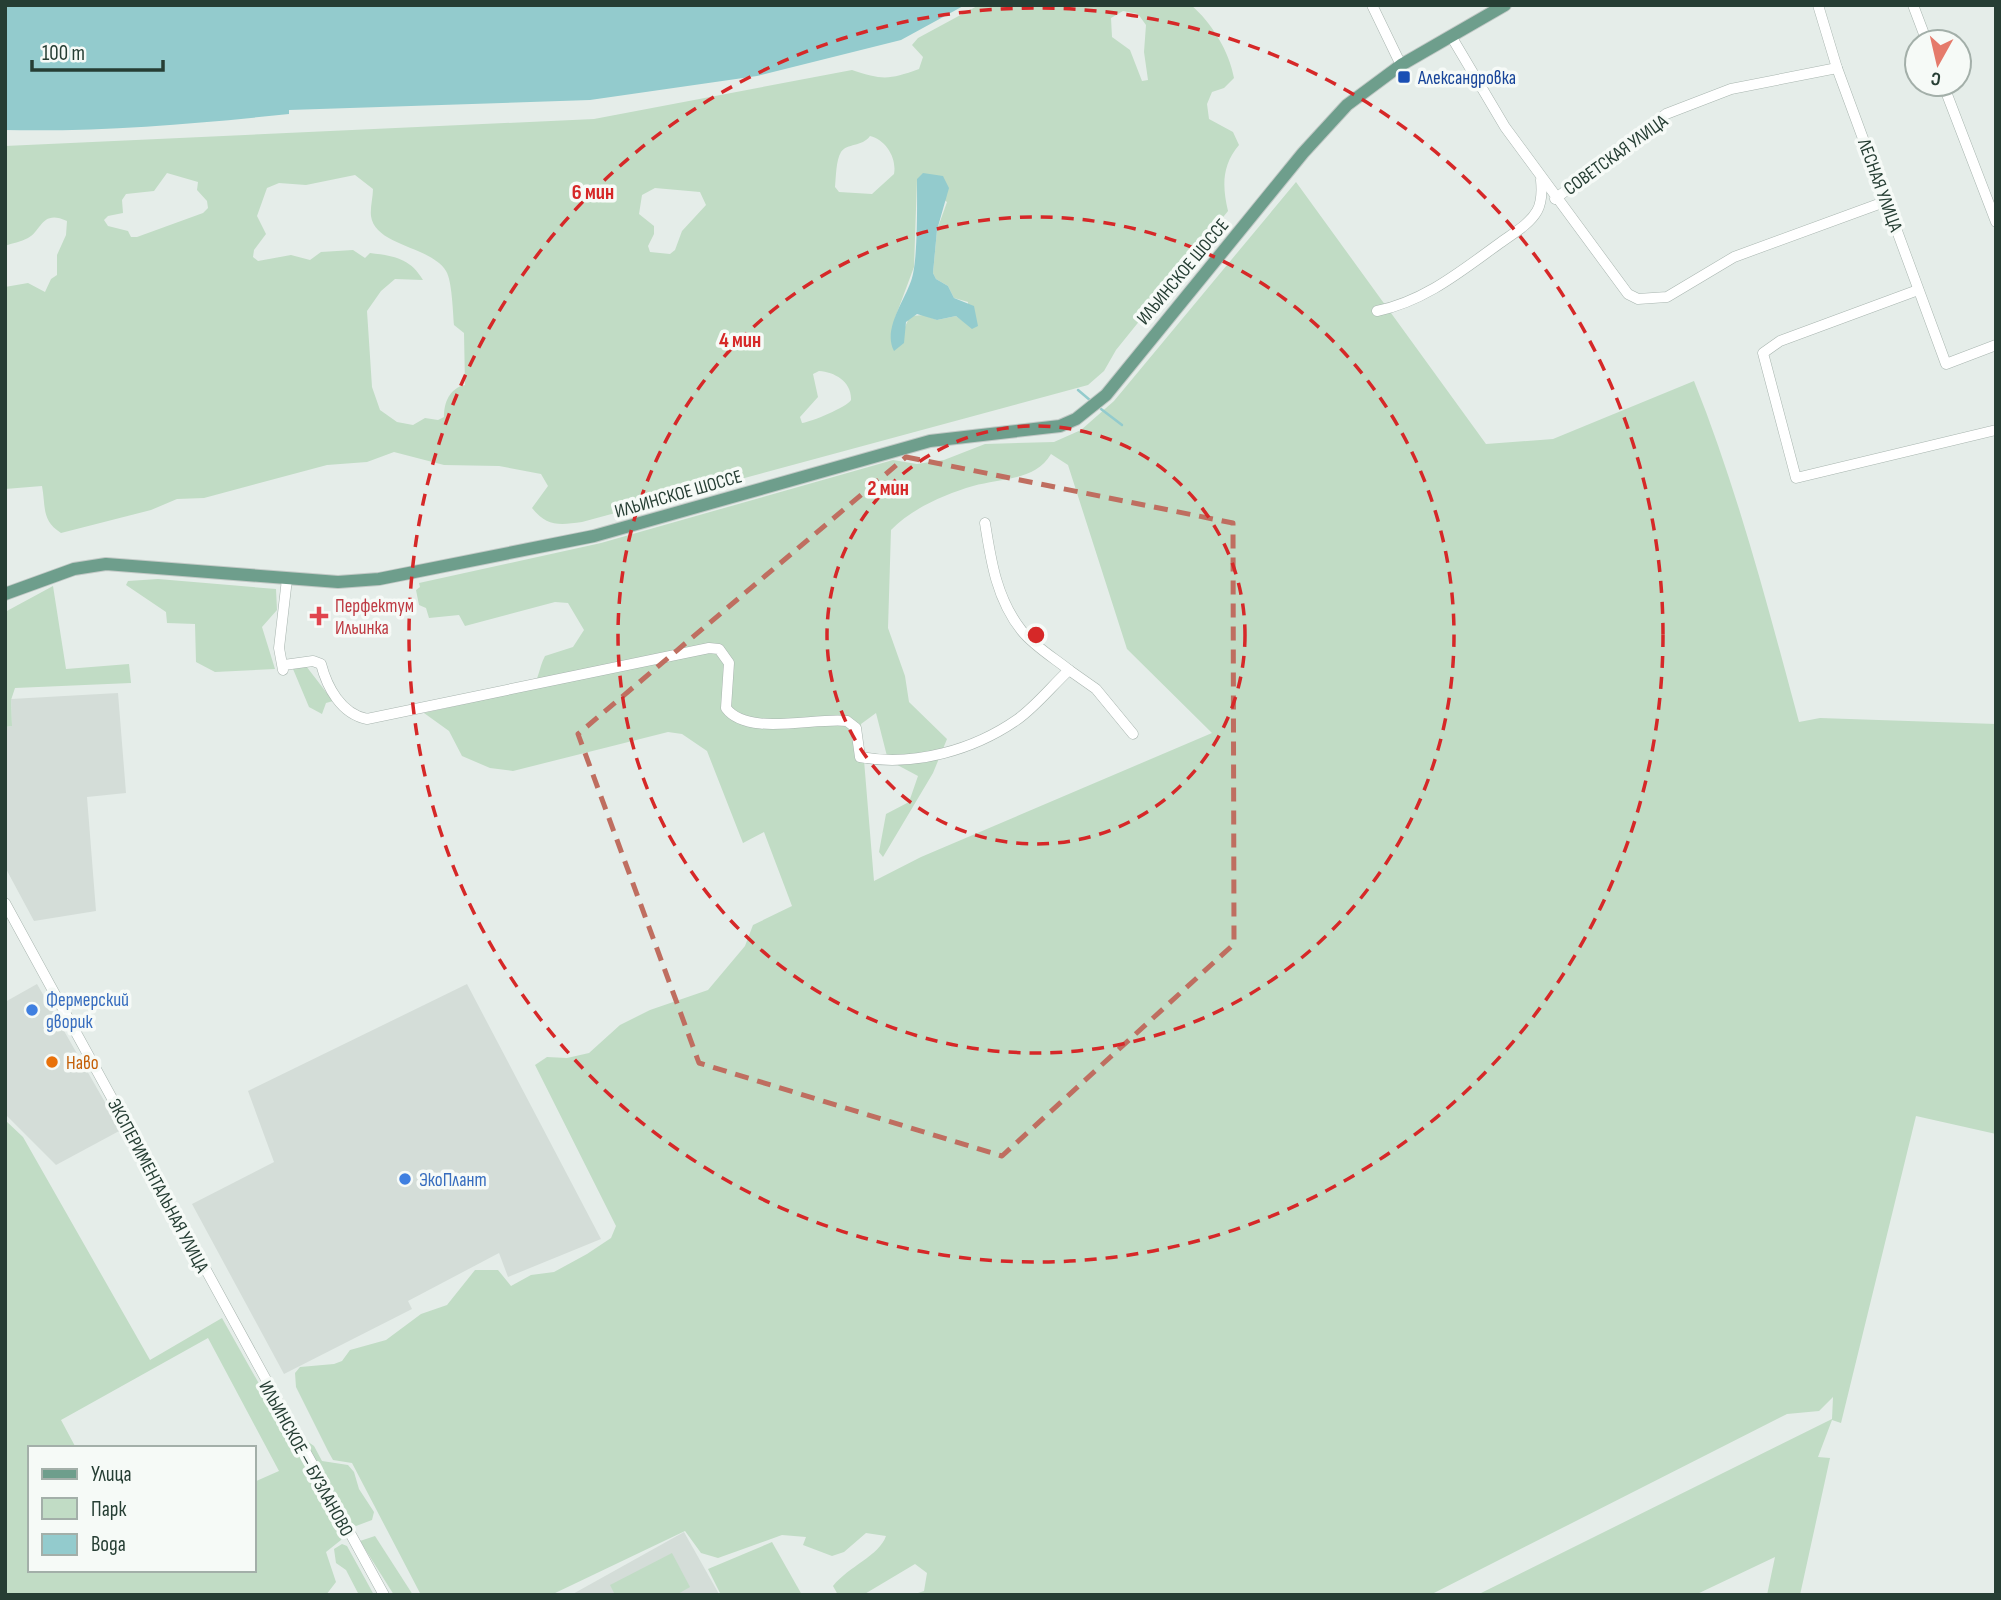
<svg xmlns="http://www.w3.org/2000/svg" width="2001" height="1600" viewBox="0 0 2001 1600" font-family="'Sofia Sans Condensed',sans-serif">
  <rect width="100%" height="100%" fill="#e5ede9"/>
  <g fill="#d4ddd8">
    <path d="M118 693 126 793 87 797 96 911 34 921 5 867V727L12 726 11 699Z"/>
    <path d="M37 984 121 1130 56 1165 5 1114V1002Z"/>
    <path d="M467 984 601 1239 508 1277 499 1253 408 1301 412 1309 284 1374 192 1204 274 1162 248 1091Z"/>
    <path d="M684 1532 719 1594 717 1595H571Z"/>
  </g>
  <g fill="#c1dcc5" fill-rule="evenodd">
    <path d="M979 5H1191C1212 23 1229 51 1234 78L1224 88 1212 92 1207 104 1209 119 1233 132 1239 145C1222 165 1222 186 1228 211L1116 350 1104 371 1088 385 582 522C560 525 547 527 532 508L548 486 541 474 499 466 444 465 394 452 367 462 327 465 204 498 177 499 151 510 61 533C41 520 46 507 42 486L5 489V287L28 283 45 292 51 279 57 275V255L66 235 67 221C42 209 42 230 28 238 21 242 12 243 5 246V146L594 119 852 70C882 80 889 80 919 69L923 57 912 45 918 38ZM1123 11 1138 14 1146 25 1144 52 1148 80 1142 81 1130 50 1112 37 1111 18ZM870 136C886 140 897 158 894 174L872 194 839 192 835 187C836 177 836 160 841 152 847 143 862 147 870 136ZM167 173 198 182 197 190 207 201 208 208 203 213 137 237H131L128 231 108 226 104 220 108 216 123 213 122 200 126 194 154 191ZM355 175 373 189C373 197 370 208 371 216 375 246 431 246 446 271 452 280 453 313 454 325L464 333 465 385C450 388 444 402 444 417L438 420 425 418 413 425 397 422 380 410 372 387 367 311 381 291 395 279 423 280C410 258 394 256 370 253L365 258 353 250 321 252 310 260 291 255 258 261 253 257 254 250 266 234 257 216 267 188 279 183 306 185ZM917 180 947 202 937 230 933 273 936 279 948 286 954 298 968 302 967 324 956 316 937 320 924 315 910 316 904 329 895 318 914 267ZM655 188 700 192 706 205 682 231 675 250 670 254 650 252 648 246 654 234V226L639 214 642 195ZM819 371C835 372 852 382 851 400 847 407 811 422 802 423L800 417 818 397 813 374Z"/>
    <path d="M1296 182 1486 444 1553 439 1694 381C1738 491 1768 607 1799 722L1820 718 1996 724V1134L1916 1116 1841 1423 1832 1420 1818 1457 1830 1458 1800 1595H1767L1775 1557 1695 1595H1477L1832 1419 1833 1397 1819 1411 1787 1414 1430 1595H912L924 1591 927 1573 915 1564 863 1595H838L833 1586C849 1566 879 1556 886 1536L866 1533 844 1552 832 1556 803 1545 806 1537 782 1535 718 1558 701 1553 685 1531 551 1595H421L352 1463 333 1460 328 1451 296 1387 295 1373 300 1367 334 1364 342 1361 350 1350 386 1340 421 1314 447 1305 475 1270H498L511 1286 531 1275 554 1272 587 1254 611 1238 616 1226 535 1065 547 1057 567 1058 589 1053 620 1025 650 1010 708 990 745 946 753 925 792 906 764 832 743 843 707 751 682 734 668 732 513 771 490 768 462 756 449 731 424 713 531 689C539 680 539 667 545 656L573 647 584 630 568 603 555 602 465 626 459 615 429 618 426 608 419 605 416 590 420 587 419 583 601 543 893 460 917 464 944 460 985 444 1054 442 1081 430 1114 401ZM1051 454 1068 465 1127 649 1212 733 921 857 874 881 861 724 876 713 888 760 918 776 909 802 886 814 879 852 883 857 933 773 947 739 909 702 905 676 888 628 891 530C911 509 945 494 973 486 1001 478 1035 481 1051 454Z"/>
    <path d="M158 579 276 589 277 610 262 627 275 669 215 672 196 662 195 624 167 623 166 612 126 585 128 581Z"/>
    <path d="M53 586 66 669 129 664 131 683 15 688 11 700 12 726 5 727V612Z"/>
    <path d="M306 666 333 701 326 703 322 714 309 707 293 669Z"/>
    <path d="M5 1120 23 1137 150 1360 222 1318 343 1533 341 1540 326 1552 336 1582 326 1595H5ZM208 1338 279 1471 254 1482V1570H30V1448H76L61 1420Z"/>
    <path d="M304 1439 314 1446 322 1461 348 1465 354 1472 359 1489 374 1512 372 1520 356 1526 349 1521Z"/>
    <path d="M375 1536 413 1595H394L360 1541Z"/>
    <path d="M772 1542 802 1595H721L708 1569Z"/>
    <path d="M342 1544 347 1546 374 1595H359L346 1570 336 1563 334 1549Z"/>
    <path d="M672 1553 690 1587 676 1595H615L610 1585Z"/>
  </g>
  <g fill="#93cbcd">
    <path d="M5 5H965L901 40 757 76 590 100 289 110V114C194 124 101 132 5 130Z"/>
    <path d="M923 173 943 176 949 188 937 230 933 273 936 279 948 286 954 298 974 306 978 326 972 329 956 316 937 320 917 314 906 322 904 343 894 351C882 329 906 299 912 278 918 258 917 202 917 179Z"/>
  </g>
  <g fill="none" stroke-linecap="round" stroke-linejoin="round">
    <g stroke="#93cbcd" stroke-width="2.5">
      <path d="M1078 390 1091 401"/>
      <path d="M1101 409 1122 425"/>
    </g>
    <defs>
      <g id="minor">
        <path d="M1372 5 1401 65"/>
        <path d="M1818 5 1837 68 1946 364 1996 345"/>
        <path d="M1913 5 1927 42"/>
        <path d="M1451 36 1505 127 1628 294 1638 299 1667 297 1734 257 1887 201"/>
        <path d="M1943 84 1996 222"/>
        <path d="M1555 199 1666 114 1731 89 1837 68"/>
        <path d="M1918 290 1780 341 1763 353 1796 478 1996 430"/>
        <path d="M1377 311C1425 301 1461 271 1500 243 1512 234 1529 225 1537 211 1542 202 1542 190 1541 180"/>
        <path d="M284 665 313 661 321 664C327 687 341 714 367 719L709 648 719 649 729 663 726 708C747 737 815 717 847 721L856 728 860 757C914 767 974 750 1018 719 1036 706 1052 686 1069 670 1054 658 1034 646 1022 631 997 600 991 562 985 523"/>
        <path d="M283 670 279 648 287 579"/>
        <path d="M1069 670 1096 689 1133 734"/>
        <path d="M5 903 384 1595"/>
      </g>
      <path id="major" d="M5 594 74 569 106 564 338 582 379 579 594 536 930 441 1060 426 1076 419 1106 395 1303 153 1347 105 1401 65 1505 5"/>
    </defs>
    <use href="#minor" stroke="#a8b5af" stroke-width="11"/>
    <use href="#major" stroke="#c2c9c6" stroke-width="14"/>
    <use href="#minor" stroke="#fff" stroke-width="10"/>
    <use href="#major" stroke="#6e9e8c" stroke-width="12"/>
  </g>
  <path fill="none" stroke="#bf6e60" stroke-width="5" stroke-dasharray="14 9" stroke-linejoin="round" d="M906 457 1233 523 1234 944 1002 1156 699 1063 578 734Z"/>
  <g fill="none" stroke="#d62828" stroke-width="3.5" stroke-dasharray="12 9">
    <circle cx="1036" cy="635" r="209"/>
    <circle cx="1036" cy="635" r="418"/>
    <circle cx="1036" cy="635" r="627"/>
  </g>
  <rect fill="#1a4fb4" stroke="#f6faf7" stroke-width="2.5" x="1397" y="70" width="14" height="14" rx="3.5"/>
  <path fill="#e0444e" stroke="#f6faf7" stroke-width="2.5" d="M315.5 605.5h7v7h7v7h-7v7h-7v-7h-7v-7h7z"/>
  <g fill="#3f7fe0" stroke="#f6faf7" stroke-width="2.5">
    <circle cx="32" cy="1010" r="7"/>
    <circle cx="405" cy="1179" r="7"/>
  </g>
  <circle fill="#e8710a" stroke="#f6faf7" stroke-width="2.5" cx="52" cy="1062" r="7"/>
  <g text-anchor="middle" stroke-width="7" stroke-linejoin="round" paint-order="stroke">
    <g font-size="19" fill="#164399" stroke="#f6faf7" text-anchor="start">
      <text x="1418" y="84">Александровка</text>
    </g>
    <g font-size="19" fill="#263e34" stroke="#f6faf7">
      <text transform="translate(1615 154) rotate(-36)" y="7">СОВЕТСКАЯ УЛИЦА</text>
      <text transform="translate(1881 185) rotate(70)" y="7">ЛЕСНАЯ УЛИЦА</text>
      <text transform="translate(1182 271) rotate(-50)" y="7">ИЛЬИНСКОЕ ШОССЕ</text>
      <text transform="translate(678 493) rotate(-16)" y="7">ИЛЬИНСКОЕ ШОССЕ</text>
      <text transform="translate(159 1185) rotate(62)" y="7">ЭКСПЕРИМЕНТАЛЬНАЯ УЛИЦА</text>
      <text transform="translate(307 1458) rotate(61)" y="7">ИЛЬИНСКОЕ – БУЗЛАНОВО</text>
    </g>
    <g font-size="19" fill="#be3a42" stroke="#f6faf7" text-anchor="start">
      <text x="335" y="612">Перфектум<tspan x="335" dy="22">Ильинка</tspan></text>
    </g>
    <g font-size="19" fill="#366cbe" stroke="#f6faf7" text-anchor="start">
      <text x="46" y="1006">Фермерский<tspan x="46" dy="22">дворик</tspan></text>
      <text x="419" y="1186">ЭкоПлант</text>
    </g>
    <g font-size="19" fill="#c56008" stroke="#f6faf7" text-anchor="start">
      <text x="66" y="1069">Наво</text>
    </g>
  </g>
  <circle cx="1036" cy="635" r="10" fill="#d62828" stroke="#f6faf7" stroke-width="3.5"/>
  <g font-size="21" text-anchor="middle" font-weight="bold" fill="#d62828" stroke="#f6faf7" stroke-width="7" stroke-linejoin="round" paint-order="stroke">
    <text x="593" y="199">6 мин</text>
    <text x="740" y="347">4 мин</text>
    <text x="888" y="495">2 мин</text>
  </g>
  <rect width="2001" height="1600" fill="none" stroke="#263e34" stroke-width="14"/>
  <rect x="28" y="1446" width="228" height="126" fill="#f6faf7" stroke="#a3afa9" stroke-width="2"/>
  <rect x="42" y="1469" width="35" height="10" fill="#6e9e8c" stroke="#a3afa9" stroke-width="2"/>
  <text x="91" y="1481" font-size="21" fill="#263e34">Улица</text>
  <rect x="42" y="1498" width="35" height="21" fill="#c1dcc5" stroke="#a3afa9" stroke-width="2"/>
  <text x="91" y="1516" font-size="21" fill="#263e34">Парк</text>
  <rect x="42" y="1534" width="35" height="21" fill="#93cbcd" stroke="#a3afa9" stroke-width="2"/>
  <text x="91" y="1551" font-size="21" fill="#263e34">Вода</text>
  <g transform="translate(1938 63) rotate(188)"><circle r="33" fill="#f6faf7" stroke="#a3afa9" stroke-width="2"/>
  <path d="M0-5L12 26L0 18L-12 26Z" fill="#e57a6b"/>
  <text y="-10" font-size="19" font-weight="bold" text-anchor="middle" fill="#263e34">С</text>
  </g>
  <path d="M32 60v10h131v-10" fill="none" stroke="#263e34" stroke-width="3.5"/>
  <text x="42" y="60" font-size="21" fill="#263e34" stroke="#f6faf7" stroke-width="5" paint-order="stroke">100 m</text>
</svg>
